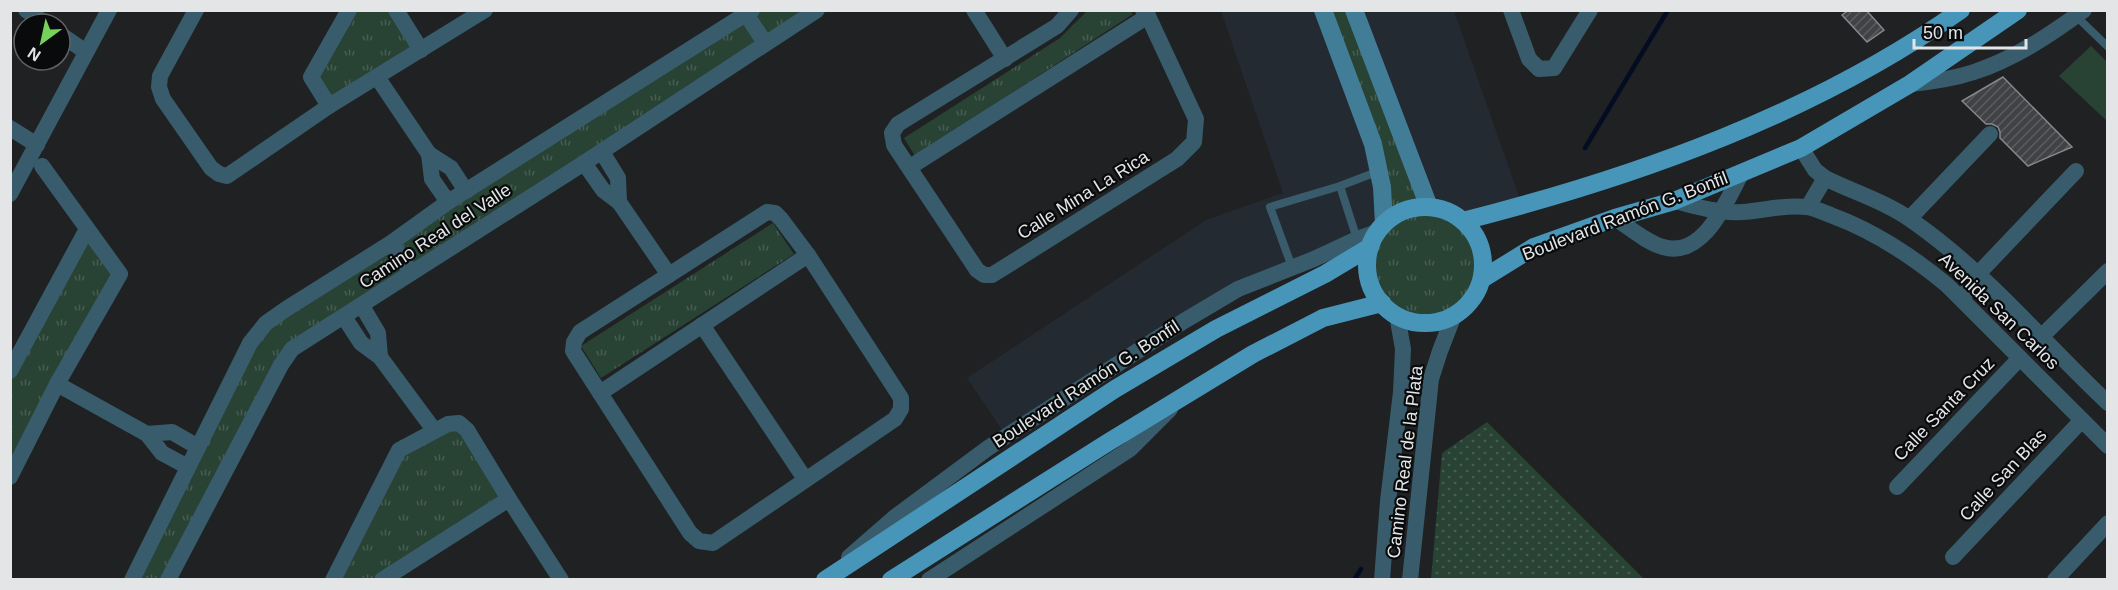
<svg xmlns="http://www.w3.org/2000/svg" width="2118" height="590" viewBox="0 0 2118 590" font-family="Arial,sans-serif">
  <defs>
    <pattern id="grass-dots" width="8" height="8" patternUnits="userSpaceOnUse" patternTransform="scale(1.5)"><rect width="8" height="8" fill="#284234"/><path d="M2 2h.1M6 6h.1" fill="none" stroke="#475d51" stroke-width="1.8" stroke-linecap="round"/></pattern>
    <pattern id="park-tufts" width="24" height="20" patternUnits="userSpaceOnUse" patternTransform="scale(1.5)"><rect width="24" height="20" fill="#284234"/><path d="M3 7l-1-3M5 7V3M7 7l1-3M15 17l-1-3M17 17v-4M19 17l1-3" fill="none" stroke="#475d51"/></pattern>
    <pattern id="building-hatch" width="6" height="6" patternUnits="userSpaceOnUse" patternTransform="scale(1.5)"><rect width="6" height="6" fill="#404245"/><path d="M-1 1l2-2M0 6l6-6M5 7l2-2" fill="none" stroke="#5b5d60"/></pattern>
  </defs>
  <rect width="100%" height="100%" fill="#1f2123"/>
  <g fill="#242a31">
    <path d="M1221 11H1323L1373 144 1384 224 1238 289 1006 436 967 378 1206 220 1283 193Z"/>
    <path d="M1354 11H1454L1522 205 1463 221 1447 211 1429 207Z"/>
  </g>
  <path fill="url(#grass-dots)" d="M1487 422 1644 579H1431L1442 453Z"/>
  <g fill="url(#park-tufts)">
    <path d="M349 11H396L421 50 329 106 311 77Z"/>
    <path d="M752 11H817L292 349 168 579 132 580 266 323Z"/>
    <path d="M1087 11H1130L1133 14 915 156 904 138 1060 38Z"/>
    <path d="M1323 11H1354L1429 207C1441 210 1453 212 1463 220 1493 245 1489 300 1452 316 1434 324 1416 324 1399 316 1389 311 1382 303 1376 294 1361 269 1370 258 1377 233 1379 225 1379 215 1380 206 1381 199 1383 191 1381 184 1365 125 1342 68 1323 11Z"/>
    <path d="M773 223 794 254 601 378 581 346Z"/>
    <path d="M87 229 120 274 11 477V371Z"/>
    <path d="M459 423 509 499 382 579 333 580 399 450Z"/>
  </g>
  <path fill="#284234" d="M2091 46 2107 62V121L2059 76Z"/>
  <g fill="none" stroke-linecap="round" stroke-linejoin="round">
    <g stroke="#040c22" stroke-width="4.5">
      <path d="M1585 148 1668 10"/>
      <path d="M1354 580 1361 569"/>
    </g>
  </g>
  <g fill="url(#building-hatch)" stroke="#85888b" stroke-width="1.5">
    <path d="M1849 10H1866L1884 30 1867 42 1842 15Z"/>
    <path d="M2003 77 2072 147 2028 166 2000 138V132L1998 127 1992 124H1986L1962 101Z"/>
  </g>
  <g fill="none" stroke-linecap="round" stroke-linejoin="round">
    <g stroke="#385c6c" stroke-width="8">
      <path d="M2076 16 2108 47"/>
      <path d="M1340 186 1357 239"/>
      <path d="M1292 267 1270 207 1340 186 1379 171"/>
    </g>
    <g stroke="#385c6c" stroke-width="16">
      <path d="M26 10 46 24"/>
      <path d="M196 10 160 76 159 87 163 99 211 168 219 174 227 176 329 106 485 10"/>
      <path d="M396 10 421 50"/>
      <path d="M974 10 1005 59"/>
      <path d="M1071 10 1057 26 898 124 892 133 894 145 977 270 984 275H992L1177 159 1194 142 1196 119 1148 16 1143 10"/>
      <path d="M1511 10 1529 59 1539 69 1554 68 1590 10"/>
      <path d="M746 14 765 43"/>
      <path d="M60 34 86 52"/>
      <path d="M377 77 429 154"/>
      <path d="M1910 84C1932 82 1953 79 1974 72 2014 59 2050 35 2084 10"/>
      <path d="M329 106 311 77 349 10"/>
      <path d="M10 128 37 145"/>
      <path d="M1801 148 1815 170 1825 178C1853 192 1886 202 1911 220 1985 271 2043 342 2108 403"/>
      <path d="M584 163 603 190 619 202 618 178 602 152"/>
      <path d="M910 167 1148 16"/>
      <path d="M10 194 109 10"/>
      <path d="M1674 201C1696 206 1720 214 1742 212 1763 211 1785 204 1807 207 1815 208 1825 213 1833 216 1876 232 1912 256 1947 285L2108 446"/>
      <path d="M448 202 432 179 429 154 451 168 466 191"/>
      <path d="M619 202 669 275"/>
      <path d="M1808 207 1825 178"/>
      <path d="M767 212 775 213 781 219 808 255 901 398V409L895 419 713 543 699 541 690 533 573 351 574 342 580 332Z"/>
      <path d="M1615 218C1630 228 1646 242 1663 247 1704 259 1727 200 1742 172"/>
      <path d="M1910 218 1990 134"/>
      <path d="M391 243 411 272"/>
      <path d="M1962 299 1977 275 2076 171"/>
      <path d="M344 317 361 343 380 357 378 333 362 306"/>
      <path d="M702 325 805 479"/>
      <path d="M2041 337 2108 271"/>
      <path d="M380 357 434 430"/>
      <path d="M10 371 87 229"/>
      <path d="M57 384 147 434"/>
      <path d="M600 393 808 255"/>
      <path d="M188 467 162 453 147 434 172 432 198 447"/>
      <path d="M10 477 57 384 120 274 42 166"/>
      <path d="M1897 487 2020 358"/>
      <path d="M849 557 895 517 988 448 1184 321 1238 289 1314 259 1357 239 1377 232"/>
      <path d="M1953 557 2082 420"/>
      <path d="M132 580 250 343 266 323 286 309 391 243 448 202 752 10"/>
      <path d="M168 580 281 365 292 349 584 163 817 10"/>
      <path d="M333 580 399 450 448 424 459 423 467 430 509 499 561 580"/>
      <path d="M382 580 509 499"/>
      <path d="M929 580 1130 449 1170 409"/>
      <path d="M1382 580 1388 501 1401 392 1403 349 1397 315"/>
      <path d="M1410 580 1431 379 1440 351 1454 315"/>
      <path d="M2055 580 2108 523"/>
    </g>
    <g stroke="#427d97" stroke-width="18">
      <path d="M1323 10 1373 144 1382 187 1384 224"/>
      <path d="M1354 10 1429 207"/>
    </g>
    <g stroke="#4796b9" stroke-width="18">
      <circle cx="1425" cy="265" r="58"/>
      <path d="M1463 221C1636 177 1814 114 1961 10"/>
      <path d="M1482 279 1534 247 1615 218 1674 201 1801 148 1910 84 2018 10"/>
      <path d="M825 580 1115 389 1216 329 1325 274 1370 247"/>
      <path d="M891 580 1107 443 1253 354 1323 318 1382 303"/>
    </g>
  </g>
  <g text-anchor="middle" stroke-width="4.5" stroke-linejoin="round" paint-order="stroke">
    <g font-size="18" fill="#e4e5e7" stroke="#090a0b">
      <text transform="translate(1083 195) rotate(-32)" y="6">Calle Mina La Rica</text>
      <text transform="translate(1625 216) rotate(-21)" y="6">Boulevard Ramón G. Bonfil</text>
      <text transform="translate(435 236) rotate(-33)" y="6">Camino Real del Valle</text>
      <text transform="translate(1999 311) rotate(44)" y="6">Avenida San Carlos</text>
      <text transform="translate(1086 384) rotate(-33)" y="6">Boulevard Ramón G. Bonfil</text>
      <text transform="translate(1944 409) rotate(-46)" y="6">Calle Santa Cruz</text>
      <text transform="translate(1405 462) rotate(-83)" y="6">Camino Real de la Plata</text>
      <text transform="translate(2003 475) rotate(-47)" y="6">Calle San Blas</text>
    </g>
  </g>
  <rect width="2118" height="590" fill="none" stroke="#e4e5e7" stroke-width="24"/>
  <g transform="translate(42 42) rotate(213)"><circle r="28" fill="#090a0b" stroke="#616263" stroke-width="1.5"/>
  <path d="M0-4.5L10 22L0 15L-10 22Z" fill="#76d25a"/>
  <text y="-9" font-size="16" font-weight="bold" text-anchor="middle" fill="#e4e5e7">N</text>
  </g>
  <path d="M1914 39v9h112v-9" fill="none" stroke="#e4e5e7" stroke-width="3"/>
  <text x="1923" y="39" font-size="18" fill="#e4e5e7" stroke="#090a0b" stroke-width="4.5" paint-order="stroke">50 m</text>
</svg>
